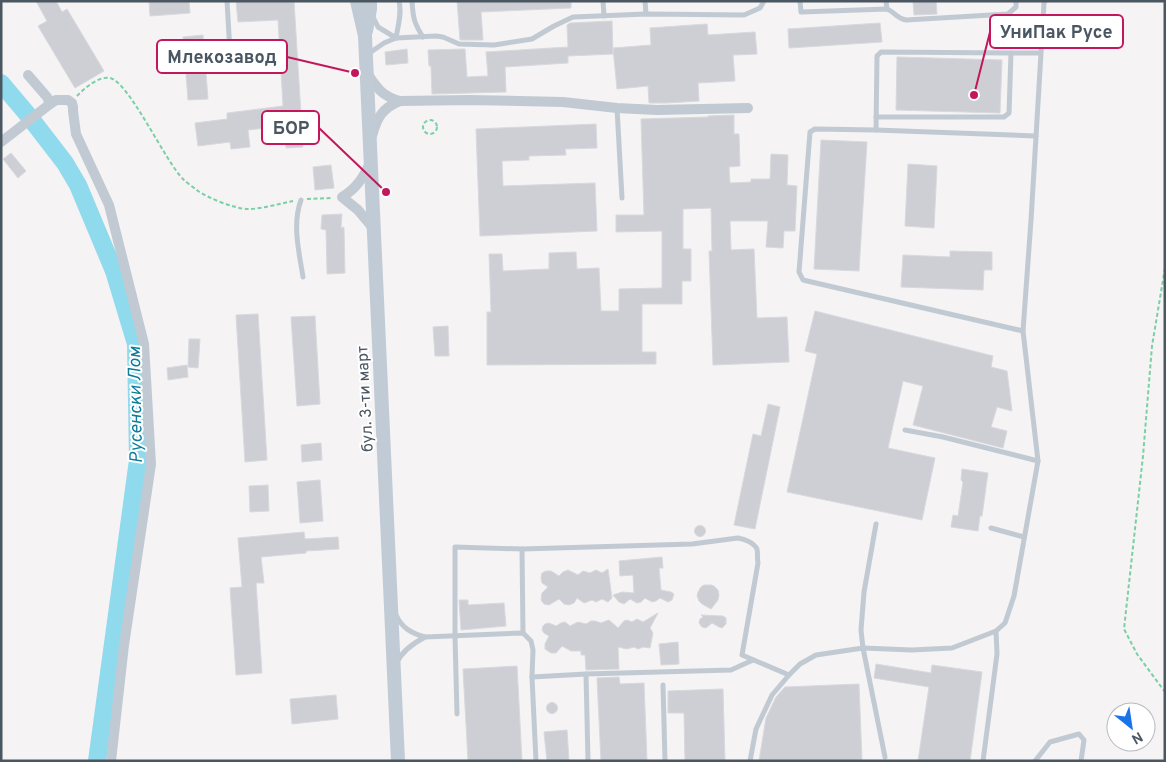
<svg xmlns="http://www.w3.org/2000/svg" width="1166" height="762" viewBox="0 0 1166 762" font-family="Overpass,sans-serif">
  <rect width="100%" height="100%" fill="#f5f3f3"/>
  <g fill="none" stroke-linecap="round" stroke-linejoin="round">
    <path stroke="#90daee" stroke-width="18" d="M1 83 28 115 65 163 78 185 114 271 136 344 138 460 97 761"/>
  </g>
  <g fill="#cdcfd5" stroke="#d7d9de">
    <path d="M36 1H56L62 12 67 9 104 71 75 88 38 26 47 21Z"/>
    <path d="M149 1H189L190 13 150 16Z"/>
    <path d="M236 1H294L303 147 286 148 285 126 248 130 250 147 231 149 230 142 198 146 195 123 227 119V113L283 106 278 20 238 22Z"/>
    <path d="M457 1H571V8L481 12 483 40H460Z"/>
    <path d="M913 1H936L937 14 914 15Z"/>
    <path d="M612 21 613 54 568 56V63L505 67 506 92 432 94 431 66H429L428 50 465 49 467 77 488 76 486 52 568 47 567 25 570 23Z"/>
    <path d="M880 23 882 42 789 48 788 29Z"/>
    <path d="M707 24 708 35 755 32 757 54 733 55 735 81 698 83 699 101 666 103H649L648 86 617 89 613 48 651 45 650 28Z"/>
    <path d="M203 35 208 99 188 100 183 37Z"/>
    <path d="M407 49 408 63 386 65 385 52Z"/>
    <path d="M897 57 1002 60 1000 113 896 110Z"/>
    <path d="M734 115V134H739L740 166 729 167 730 183 751 182V179H770L771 154 788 155 787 185 797 186 795 231H784L783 248 766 247 768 221H730L731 250 754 249 757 318 787 317 789 362 713 365 709 251H712L711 208 683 209V249H691V281H682V304H642V352H656V364L487 365V312H491L489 254H502L503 271 549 269V253L576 252 577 269 599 268 601 311H619V289L662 288V231L616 232V215H644L641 119 708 117V116Z"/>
    <path d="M596 124 597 148 565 149 566 155 529 156V160L502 161 503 186 595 183 597 231 480 236 476 129Z"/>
    <path d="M821 140 867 142 859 271 814 269Z"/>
    <path d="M11 153 26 171 18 178 3 159Z"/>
    <path d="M908 164 937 166 934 228 905 226Z"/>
    <path d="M331 165 334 188 315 190 313 167Z"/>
    <path d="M342 214 341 228 344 227 345 273 327 274 326 230 321 229 322 215Z"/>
    <path d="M950 251 992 252V270H984L983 290 901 287 903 255 950 257Z"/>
    <path d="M815 311 993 356 991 367 1007 371 1012 411 997 407 991 427 1007 431 1003 448 913 425 923 386 903 381 888 448 935 458 922 520 787 492 817 354 805 351Z"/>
    <path d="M258 314 267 460 245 462 236 315Z"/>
    <path d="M315 316 320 404 297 406 291 317Z"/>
    <path d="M448 326 449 356H435L433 327Z"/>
    <path d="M189 339H200L198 368 188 367Z"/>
    <path d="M187 365 188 377 168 380 167 368Z"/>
    <path d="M768 404 780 407 755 529 734 525 753 434 761 436Z"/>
    <path d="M321 443 322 460 302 462 301 445Z"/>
    <path d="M962 469 988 473 982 516H980L978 531 951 527 953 515 958 516 963 482 961 480Z"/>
    <path d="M320 480 323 521 300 523 297 482Z"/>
    <path d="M268 485 269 511 250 512 249 486Z"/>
    <circle cx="700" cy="531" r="5.5"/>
    <path d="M304 532 305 539 338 537 339 549 306 551V553L261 557 264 583H256L262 673 236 675 230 588 242 587 238 538Z"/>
    <path d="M662 557 663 568H659L661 590 671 592 674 594 672 600 668 602 660 598 656 601 652 602 645 598 641 602 637 603 630 599 624 604 619 602 613 595 622 592 634 593 633 575 620 576 619 561Z"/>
    <path d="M608 569 612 598 608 602 602 599 596 602 592 600 584 603 577 598 574 603 569 605 564 604 559 599 549 605 544 604 541 600 542 593 548 587 542 583 541 578 542 573 546 571H551L559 576 563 572 568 570 578 575 583 571 590 573 596 570 602 573Z"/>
    <path d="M704 585H711L714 586 718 590 719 595 718 600 711 609 702 604 699 601 697 596 698 592 701 587Z"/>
    <path d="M459 600H468V605L504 603 506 626 461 630Z"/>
    <path d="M658 613 650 628 653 633 650 648 643 647 638 649 634 647 627 649 618 647 619 669 586 670 585 655H581V651H571L562 646 556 653H551L545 649V644L549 636 544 633 542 630 543 626 545 624 549 623 556 626 561 623 565 622 570 626 578 622 586 624 591 621H595L601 623 606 621 609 620 618 628 624 621 627 620 632 622 637 619 643 622Z"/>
    <path d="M701 615 723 616 726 618V624L722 628 719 627 712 623 706 628 702 627 699 623 700 619 703 617Z"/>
    <path d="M678 642 679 664 661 665 659 644Z"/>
    <path d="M876 664 931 673 932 665 982 672 970 761H918L929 687 874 678Z"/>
    <path d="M517 666 522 761H468L463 669Z"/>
    <path d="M619 677 620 684 644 683 647 761H601L597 678Z"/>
    <path d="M859 684 862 761H759L766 718 776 697 785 687Z"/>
    <path d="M723 689 725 761H685L684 713H668V691Z"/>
    <path d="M336 695 338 719 292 724 290 699Z"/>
    <circle cx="552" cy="708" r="5.5"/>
    <path d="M567 730 569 761H547L544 732Z"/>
  </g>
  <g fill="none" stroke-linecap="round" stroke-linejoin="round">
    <g stroke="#7ad0a6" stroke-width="2" stroke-dasharray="4 2.5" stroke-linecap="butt">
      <path d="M77 96C85 88 98 76 110 78 129 82 165 161 183 179 187 183 193 187 198 191 208 198 235 209 248 209 262 209 278 204 293 201"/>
      <circle cx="430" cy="127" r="7"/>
      <path d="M307 199 332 198"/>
      <path d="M1165 268 1152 346 1143 456 1124 629 1137 654 1165 692"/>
    </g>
    <g stroke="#c1cad2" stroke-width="5">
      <path d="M227 1 230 52"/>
      <path d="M412 1C413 18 414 23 423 37"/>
      <path d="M603 1 604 16"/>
      <path d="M645 1 646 14"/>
      <path d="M800 1 801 12 887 9C895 12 896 18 906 20L1008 14 1016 7V1"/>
      <path d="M886 1 887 9"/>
      <path d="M372 15 378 27 396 38"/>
      <path d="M396 38C398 26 402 13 399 1"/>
      <path d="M368 54 384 43 396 38 436 36 443 37 459 44 494 45 532 39 554 26 573 17 646 14 744 15 760 8 764 1"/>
      <path d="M617 108 622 198"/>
      <path d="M876 117H1004L1009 113 1011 53H1040"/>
      <path d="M876 130 877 56 881 52 1011 53"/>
      <path d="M301 200C292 224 299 252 303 277"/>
      <path d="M1023 331 803 280 799 272 810 132 815 129 876 130 1036 136"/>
      <path d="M905 430 943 437 1038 461"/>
      <path d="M876 524 864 592 861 630 863 648 885 757"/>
      <path d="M991 528 1024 537"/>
      <path d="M522 549 692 544 738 538C745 539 754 543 757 549 758 553 757 559 758 563L742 655 789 675"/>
      <path d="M396 615C402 628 411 633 425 637 414 643 403 650 397 662"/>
      <path d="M425 637 523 633 531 641 533 650 532 677 536 761"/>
      <path d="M586 674 588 761"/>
      <path d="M532 677 586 674 731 670 753 660"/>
      <path d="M663 685 665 761"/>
      <path d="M457 714 455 636V547L522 549 523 633"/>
      <path d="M750 761 756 729 772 695 789 675 800 664 816 655 863 648 912 650 952 648 996 631 1005 623 1014 596 1038 461 1023 331 1031 220 1044 3 1045 1"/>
      <path d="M983 761 997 654 996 631"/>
      <path d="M1035 761 1050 742 1079 734 1084 740 1081 761"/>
    </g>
    <g stroke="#c1cad2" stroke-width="10">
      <path d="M367 73C377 88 382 96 400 101 382 108 377 118 372 136"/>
      <path d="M28 75 47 97 50 104"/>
      <path d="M400 101 470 100 563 102 617 108 657 110 748 108"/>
      <path d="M1 142 50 104 56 100H68L72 103 73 107V111L76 134 109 205 144 344 151 464 124 645 111 761"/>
      <path d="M370 163C363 178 356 189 342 197L358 210 373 228"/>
    </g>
    <g stroke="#c1cbd6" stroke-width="14">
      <path d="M357 1 365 36 398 761"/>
      <path d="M366 31 370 9V1"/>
    </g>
  </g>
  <g text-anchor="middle" stroke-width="4" stroke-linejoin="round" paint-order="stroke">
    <g font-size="16" fill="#4a5661" stroke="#fff">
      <text transform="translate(364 399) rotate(-93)" y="6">бул. 3-ти март</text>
    </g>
    <g font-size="18" font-style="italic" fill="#0c7c9b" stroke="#fff">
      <text transform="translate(135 405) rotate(-91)" y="6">Русенски Лом</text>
    </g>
  </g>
  <path fill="none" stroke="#c2185b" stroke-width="2" d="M974 95L990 32M355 73L287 57M386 192L319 128"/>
  <g fill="#c2185b" stroke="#fff" stroke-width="2">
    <circle cx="974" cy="95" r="5"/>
    <circle cx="355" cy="73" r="5"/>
    <circle cx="386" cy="192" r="5"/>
  </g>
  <g fill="#fff" stroke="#c2185b" stroke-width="2">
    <rect x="990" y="15" width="133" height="33" rx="5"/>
    <rect x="157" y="40" width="130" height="33" rx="5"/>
    <rect x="262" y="111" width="57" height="33" rx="5"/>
  </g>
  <g font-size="18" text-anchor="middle" font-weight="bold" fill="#4a5661">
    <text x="1056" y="38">УниПак Русе</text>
    <text x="222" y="63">Млекозавод</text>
    <text x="291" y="134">БОР</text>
  </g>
  <rect width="1166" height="762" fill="none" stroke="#4a5661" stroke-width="5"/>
  <g transform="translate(1131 727) rotate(150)"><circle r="24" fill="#ffffff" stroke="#b7bbc0"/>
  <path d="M0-4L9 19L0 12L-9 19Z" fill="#1a73e8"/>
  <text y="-8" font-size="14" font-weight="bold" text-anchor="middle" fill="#4a5661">N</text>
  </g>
</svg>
